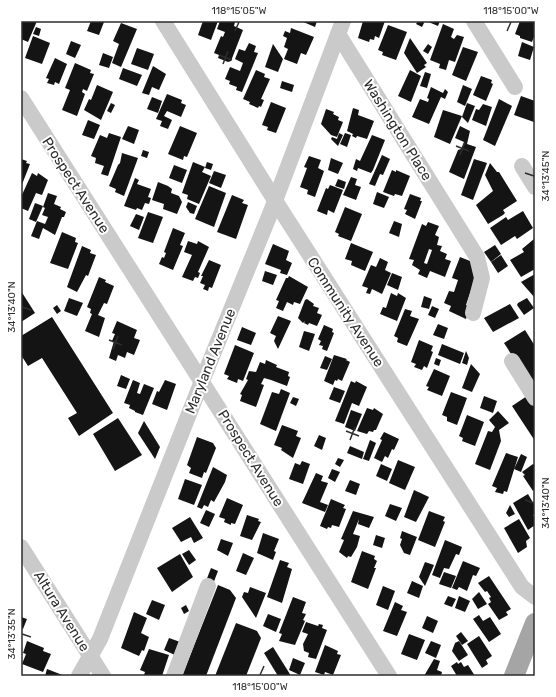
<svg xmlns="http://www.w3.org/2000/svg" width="556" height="697" viewBox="0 0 556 697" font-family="Rubik,sans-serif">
  <rect width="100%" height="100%" fill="#fff"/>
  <g fill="#141414" fill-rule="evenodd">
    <path d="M21 21H37L28 42 21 39Z"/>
    <path d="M91 21 104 22 99 35 87 31Z"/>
    <path d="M203 21H218L211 40 198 35Z"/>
    <path d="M220 21H232L235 22 234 26 243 30 231 61 228 62 218 58 219 55 214 53 221 36 223 37 225 32 217 29Z"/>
    <path d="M301 21H317L315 27Z"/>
    <path d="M363 21H385L379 38 375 36 374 40 370 39 369 42 358 38Z"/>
    <path d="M418 21H425L422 27 416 24Z"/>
    <path d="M426 21H440L438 26Z"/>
    <path d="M520 21H535V34L532 42 520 38V36L515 34Z"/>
    <path d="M121 23 137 29 121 67 112 63 119 44 113 41Z"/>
    <path d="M443 24 454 29 451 37 454 39 457 35 464 37 455 62 449 60 446 70 439 68 440 64 430 60Z"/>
    <path d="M388 25 407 32 396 60 382 55 383 52 378 50Z"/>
    <path d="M36 27 41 29 39 36 33 34Z"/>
    <path d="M291 28 314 37 306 55 301 53 297 64 284 59 288 49 284 47 287 38 283 36 285 31 290 33Z"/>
    <path d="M33 36 50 43 42 64 25 58Z"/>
    <path d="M410 38 427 63 424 65 426 67 417 73 404 53Z"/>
    <path d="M71 41 81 45 75 58 66 54Z"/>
    <path d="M522 42 534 47 530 60 518 56Z"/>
    <path d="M249 43 256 46 254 52 258 53 242 92 236 90 237 87 229 84 230 81 225 79 230 67 240 71 243 63 235 59 239 49 245 51Z"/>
    <path d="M273 44 283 59 278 72 265 67Z"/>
    <path d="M428 44 432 47 428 54 423 51Z"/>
    <path d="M463 47 478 52 466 81 452 75Z"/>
    <path d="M137 48 154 54 148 70 131 64Z"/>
    <path d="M103 53 113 57 109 68 99 65Z"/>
    <path d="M55 58 67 64 59 84 55 82 54 85 47 83 49 79 46 78Z"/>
    <path d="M75 63 91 70 90 73 94 74 87 91 83 89 82 92 85 94 77 116 62 110 70 90 65 88Z"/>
    <path d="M153 66 166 74 159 90 152 87 149 95 142 93Z"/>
    <path d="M123 68 142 75 137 86 119 79Z"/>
    <path d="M256 70 265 74 264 77 270 79 261 99 264 100 261 107 259 106 258 108 249 104 250 102 243 99Z"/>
    <path d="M410 70 421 76 411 102 398 96Z"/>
    <path d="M425 72 431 74 427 88 420 86Z"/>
    <path d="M481 76 492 80 491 83 493 84 486 101 473 95Z"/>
    <path d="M282 81 294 85 292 92 280 88Z"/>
    <path d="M97 85 113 92 101 120 84 110 89 99 91 100Z"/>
    <path d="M463 85 472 89 465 106 457 102Z"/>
    <path d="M431 87 443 93 445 89 448 92 445 99 441 97 429 124 412 117 420 99 428 102 429 99 427 98Z"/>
    <path d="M167 94 182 100 181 103 186 105 181 117 167 111 164 116 172 120 168 129 160 126 162 121 156 119Z"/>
    <path d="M521 96 535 101 534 122 514 115Z"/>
    <path d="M152 97 162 101 158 113 147 109Z"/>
    <path d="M499 99 512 106 495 146 483 140Z"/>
    <path d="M271 102 286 108 276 133 267 130 268 127 262 125Z"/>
    <path d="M111 103 115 105 111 113 107 111Z"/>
    <path d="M467 103 475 106 468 123 462 117Z"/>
    <path d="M483 104 492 107 486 126 472 120 476 109 479 110Z"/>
    <path d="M353 108 359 110 358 115 374 121 367 139 357 136 356 138 352 136 353 134 347 131Z"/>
    <path d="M326 109 334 112 333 114 339 117 338 120 343 122 337 137 331 135 321 124Z"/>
    <path d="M443 110 462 116 450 144 434 137Z"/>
    <path d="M88 120 100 125 94 139 82 135Z"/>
    <path d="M128 126 139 130 134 144 122 139Z"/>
    <path d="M180 126 197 133 187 157 184 156 183 160 168 154Z"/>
    <path d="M460 126 470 131 467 144 476 147 464 179 449 172 458 150 461 149 464 142 455 138Z"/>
    <path d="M109 133 121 137 108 176 101 174 104 166 95 163 96 158 91 156 100 135 107 138Z"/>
    <path d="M339 133 343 135 338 146 331 139 332 137 337 139Z"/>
    <path d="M345 133 351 135 347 147 340 144Z"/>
    <path d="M372 135 385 140 373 170 371 173 358 168 357 171 353 169 356 159 360 161Z"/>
    <path d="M143 150 149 152 147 158 141 156Z"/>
    <path d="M122 153 138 158 124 196 115 192 116 189 109 186 118 165 120 163Z"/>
    <path d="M382 155 390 159 383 175 380 174 375 186 369 184Z"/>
    <path d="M309 156 321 160 318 168 324 171 315 197 307 194 308 190 300 187 307 168 304 167Z"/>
    <path d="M331 158 343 163 338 174 328 170Z"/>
    <path d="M21 159 27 161 26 163 30 164 21 187Z"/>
    <path d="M474 159 487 163 473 200 461 195Z"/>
    <path d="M193 162 205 167 202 172 211 176 199 204 187 199 188 195 182 193Z"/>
    <path d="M207 162 213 164 211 170 205 168Z"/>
    <path d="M490 163 497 172H499L517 201 503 210 505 213 503 215 488 224 476 205 493 191 485 175Z"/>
    <path d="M174 165 187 170 182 183 169 178Z"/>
    <path d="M392 170 396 172V170L410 176 402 196 395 194 394 196 383 192Z"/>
    <path d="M214 171 226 175 221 188 209 183Z"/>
    <path d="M32 173 37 176 38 173 48 180 42 195 36 193 28 211 21 208V197Z"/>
    <path d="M351 177 357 179 355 185 361 187 356 200 343 195Z"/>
    <path d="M135 178 139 180 137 184 151 189 148 197 151 198 149 204 145 203 142 210 137 208 136 210 124 206Z"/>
    <path d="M338 179 346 182 344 189 335 186Z"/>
    <path d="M158 182 168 186 172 189 171 193 179 196 182 202 177 214 163 209 164 204 152 200Z"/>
    <path d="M330 185 343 190 334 213 328 210 327 215 317 211 326 188 328 189Z"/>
    <path d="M209 186 226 193 214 227 195 219Z"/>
    <path d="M377 192 389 197 384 208 373 204Z"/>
    <path d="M48 193 57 196 54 204 61 207 60 209 66 212 64 217H62L55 235 43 228 39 239 31 236 37 221 45 224 48 217 42 215 45 208 43 207Z"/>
    <path d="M410 194 421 198 420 201H422L415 219 405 214 407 210 404 209Z"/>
    <path d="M232 195 244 200 242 203 248 205 236 239 217 232Z"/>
    <path d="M188 202 197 206 194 214 190 213 186 207Z"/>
    <path d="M35 203 43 206 36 222 29 219Z"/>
    <path d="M345 207 362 214 351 241 338 236 339 234 335 232Z"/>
    <path d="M523 211 533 228 517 239 515 236 501 245 490 228 506 217 508 220Z"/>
    <path d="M148 212 163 217 153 243 138 238Z"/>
    <path d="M136 214 144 217 139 230 130 226Z"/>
    <path d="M394 221 402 224 399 237 389 233Z"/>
    <path d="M428 222 439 226 435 235 439 237 437 245 442 246 440 251 447 254 445 259 451 261 445 277 430 271 427 278 418 274 420 270 412 265 414 260 409 259 422 224 426 226ZM429 249 432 250 427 264 424 263Z"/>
    <path d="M173 228 185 233 180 245 183 246 173 270 159 264 162 257 164 258 166 253 164 252Z"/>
    <path d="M62 232 76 238 75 242 78 243 68 269 50 263Z"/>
    <path d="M534 239 535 269 521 277 510 260 524 252 522 249Z"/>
    <path d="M188 241 197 244 198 241 209 247 198 272 200 273 198 278 195 277 193 281 182 277 192 255 184 252Z"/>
    <path d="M351 243 373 252 365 271 351 265 352 261 345 259Z"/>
    <path d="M273 244 289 251 286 260 292 263 287 275 280 273 281 270 265 264Z"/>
    <path d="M495 245 501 254 491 262 484 252Z"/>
    <path d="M82 246 91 250 90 253 96 255 88 276 86 275 77 292 67 287Z"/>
    <path d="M501 255 508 266 498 273 491 262Z"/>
    <path d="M460 257 475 263 476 275 466 305 470 307 466 319 449 311 451 306 444 303 449 291 454 292 458 280 452 278 453 275Z"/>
    <path d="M380 258 388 262 385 270 391 273 382 294 372 289 370 294 366 293 368 288 362 286 371 265 376 267Z"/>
    <path d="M209 260 221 265 212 288 209 287 208 291 203 289 205 285 200 283 203 276H201Z"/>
    <path d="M265 271 277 275 273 285 262 281Z"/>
    <path d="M392 273 402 277 398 290 387 285Z"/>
    <path d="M535 274V298L521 282Z"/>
    <path d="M289 276 308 287 300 304 294 302 293 305 287 302 283 311 276 308 279 301 276 300 286 278H288Z"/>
    <path d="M99 277 106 280 105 282 114 286 107 304 104 303 98 315 105 318 99 337 85 331 92 314 90 313 91 309 87 307Z"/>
    <path d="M21 291 35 313 21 322Z"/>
    <path d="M391 293 397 296 398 293 406 298 397 321 380 314 383 307 386 308Z"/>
    <path d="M424 296 432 299 429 309 421 307Z"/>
    <path d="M69 298 83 303 77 316 64 311Z"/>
    <path d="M527 298 534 308 524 315 517 305 518 303Z"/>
    <path d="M307 299 314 304 313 306 319 308 317 313 322 315 317 326 309 323 308 325 304 323 305 321 303 323 298 318 305 300Z"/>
    <path d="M510 304 519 318 493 332 484 318Z"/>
    <path d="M57 305 61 311 57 314 53 308Z"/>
    <path d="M432 306 439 309 435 318 428 315Z"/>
    <path d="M405 309 412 311 410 316 419 319 407 346 397 342 398 338 394 336Z"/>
    <path d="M278 316 291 321 278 349 274 341 276 336 270 333Z"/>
    <path d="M52 317 113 413 79 436 68 418 77 413 42 358 28 366 21 355V336Z"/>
    <path d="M117 321 137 330 134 338 140 340 134 355 127 352 125 358 118 355 116 361 109 358 114 341H112L115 334 112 333Z"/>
    <path d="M438 324 448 328 444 339 433 335Z"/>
    <path d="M324 325 333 329 332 332 334 333 327 351 322 349 323 346 319 345 321 341 318 339Z"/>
    <path d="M242 327 256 333 251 345 237 340Z"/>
    <path d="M525 330 535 346V391L504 343Z"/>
    <path d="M304 331 315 334 309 351 299 347Z"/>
    <path d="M419 340 433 346 431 351 433 352 427 368 424 366 422 370 414 367 416 364 411 362Z"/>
    <path d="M442 344 464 353 460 364 438 355Z"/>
    <path d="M235 345 254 353 243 381 238 379 237 383 227 379 229 376 224 374Z"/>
    <path d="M466 351 469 358 467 365 462 363Z"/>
    <path d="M334 355 347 359 346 360 350 362 342 381 338 379 337 381 335 380 333 385 324 381Z"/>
    <path d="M325 356 332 359 327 370 320 368Z"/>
    <path d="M436 358 441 360 439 366 434 364Z"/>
    <path d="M266 360 277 365 276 367 289 372 288 376 290 377 287 386 271 380 274 371 271 380 264 378 261 384 264 385 256 407 240 401 242 395 240 394 248 380 246 379 249 371 256 372 260 362 265 364Z"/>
    <path d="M471 364 480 374 472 392 462 388Z"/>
    <path d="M434 369 450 376 442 396 427 390 429 387 426 386Z"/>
    <path d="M121 375 130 379 126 389 117 386Z"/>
    <path d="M133 380 140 383 137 393 140 394 144 384 154 388 143 415 135 412V411L129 408 130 405 124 403Z"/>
    <path d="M165 380 176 384 167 410 152 404 157 391 159 392Z"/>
    <path d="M351 381 355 383 356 381 367 387 359 406 352 403 344 424 335 421Z"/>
    <path d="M334 387 345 391 340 403 329 399Z"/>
    <path d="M281 389 290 393 276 431 260 424 272 392 279 394Z"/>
    <path d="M451 392 467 398 457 425 447 421V417L442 415Z"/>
    <path d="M484 396 497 401 493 413 480 408Z"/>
    <path d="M527 396 535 408V441L512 406Z"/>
    <path d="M293 397 299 399 296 406 290 403Z"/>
    <path d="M367 408 373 410 374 408 383 414 376 430H374L373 432 369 431 367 434 357 431Z"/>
    <path d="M351 410 362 414 355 431 345 427Z"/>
    <path d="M498 411 509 423 499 430 501 441 490 470 475 464 488 431 492 432 495 427 489 420Z"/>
    <path d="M467 415 484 422 475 446 462 441 463 438 459 436Z"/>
    <path d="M118 418 142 455 115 471 93 434Z"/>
    <path d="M144 421 160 447 155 459 138 433Z"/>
    <path d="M282 425 298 431 296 436 301 438 293 458 281 450 282 448 274 445Z"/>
    <path d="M384 432 399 439 394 450 392 449 388 458 385 456 382 462 374 458 382 440 380 439Z"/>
    <path d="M319 435 326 438 322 450 314 446Z"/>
    <path d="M197 437 213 443 216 448 206 473 204 472 202 478 189 473 191 468 187 465Z"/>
    <path d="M370 440 376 443 369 461 363 459Z"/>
    <path d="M350 446 364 452 362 459 347 453Z"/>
    <path d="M506 453 518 457 507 492 504 491 503 494 495 492 497 488 492 486Z"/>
    <path d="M521 454 527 457 521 472 514 469Z"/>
    <path d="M338 458 344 460 340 467 335 464Z"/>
    <path d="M398 460 415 467 405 490 389 483Z"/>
    <path d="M302 461 310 464 303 484 289 479 295 463 300 465Z"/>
    <path d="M381 464 392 469 387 481 376 476Z"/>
    <path d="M533 464 535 465V489L533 491 523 476 525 475 522 472Z"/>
    <path d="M213 467 227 475 225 482 214 502 211 500 208 507 204 505 202 509 197 507Z"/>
    <path d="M332 469 340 472 335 482 328 478Z"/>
    <path d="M316 473 323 476 321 481 328 483 320 502 328 505 325 512 302 503Z"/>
    <path d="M185 479 202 485 194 505 178 499Z"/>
    <path d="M350 480 360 484 356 495 345 491Z"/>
    <path d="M414 490 429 497 416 522 404 517Z"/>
    <path d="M528 494 535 506V514L533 515 535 518V525L528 530 513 503Z"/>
    <path d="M227 498 243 505 235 524 231 523V525L224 522 225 519 219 517Z"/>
    <path d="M331 499 345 505 343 508 346 509 339 527 332 525 331 528 328 527 327 529 320 526Z"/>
    <path d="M390 504 402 508 396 521 385 516Z"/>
    <path d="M510 505 515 514 509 517 506 513Z"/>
    <path d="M206 510 215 514 209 527 200 523Z"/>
    <path d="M353 511 374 517 369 528 358 524 359 519 353 534 360 536 357 547 351 557 348 556 347 558 339 552 344 540 341 539Z"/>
    <path d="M429 511 445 517 443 521 445 522 435 547 418 540Z"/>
    <path d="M247 515 259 519 258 521 261 522 252 540 240 536Z"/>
    <path d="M190 517 203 538 194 543 191 537 181 542 172 528Z"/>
    <path d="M519 519 530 538 526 541 527 547 518 553 504 528Z"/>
    <path d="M402 531 417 537 410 555 404 553 400 545 402 539 400 538Z"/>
    <path d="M263 533 279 539 274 551 276 552 273 560 257 553Z"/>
    <path d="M376 535 385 538 382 548 373 545Z"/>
    <path d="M221 539 233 543 228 556 217 550Z"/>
    <path d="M445 540 462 547 459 555 456 554 449 569 444 568 440 578 432 575Z"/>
    <path d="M189 550 196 560 189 565 182 554Z"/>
    <path d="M362 551 375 556 374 559 377 561 374 568H376L368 589 351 582Z"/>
    <path d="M243 553 254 558 246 575 236 571Z"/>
    <path d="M180 554 193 577 172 592 157 568Z"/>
    <path d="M280 560 289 563 287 567 292 569 282 603 267 597Z"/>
    <path d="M463 561 480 568 476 576 473 575 467 591 459 587 457 590 452 588Z"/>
    <path d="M425 562 434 565 425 586 419 577Z"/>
    <path d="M211 568 218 571 213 584 206 581Z"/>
    <path d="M444 572 456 576 451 588 439 584Z"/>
    <path d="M489 576 511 609 506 612 508 615 499 620 488 604 491 602 489 598 491 597 487 591 485 592 478 583Z"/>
    <path d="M412 581 423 586 419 598 407 593Z"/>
    <path d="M218 585 230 590 236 598 206 676H182Z"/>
    <path d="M383 586 395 591 388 610 376 605Z"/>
    <path d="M250 587 266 593 256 618 242 597 244 592 248 593Z"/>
    <path d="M479 592 487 604 478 609 472 599Z"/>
    <path d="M448 596 456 599 452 607 444 604Z"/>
    <path d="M459 596 470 601 465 612 455 608Z"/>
    <path d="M293 597 306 602 302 613 306 614 303 620 305 621 295 645 279 641 282 634 279 633Z"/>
    <path d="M152 600 165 605 159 620 146 614Z"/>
    <path d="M395 602 403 606 401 610 407 612 397 636 383 631Z"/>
    <path d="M186 605 189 611 184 614 181 608Z"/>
    <path d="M134 612 147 618 141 633 149 637 144 651 142 650 139 656 121 648Z"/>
    <path d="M268 614 281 619 276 632 263 626Z"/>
    <path d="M479 615 483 621 490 617 501 634 489 642 473 619Z"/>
    <path d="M427 616 438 621 433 633 422 628Z"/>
    <path d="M21 617 27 619 23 629 21 628Z"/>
    <path d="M306 622 318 626 319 624 323 625 322 628 327 630 316 659 308 657 309 653 304 651 303 644 308 634 302 632Z"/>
    <path d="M236 623 257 631 261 638 246 676H215Z"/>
    <path d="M461 632 468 641 462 645 456 636Z"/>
    <path d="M409 634 425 640 417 660 401 654Z"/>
    <path d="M479 636 492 656 486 660 488 664 482 668 467 644Z"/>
    <path d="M169 638 183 643 177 656 164 650Z"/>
    <path d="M27 641 44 648 43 651 51 654 43 672 22 664 26 654 23 653Z"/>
    <path d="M431 641 441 645 436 658 425 653Z"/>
    <path d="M459 641 468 655 459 661 452 651 455 643Z"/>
    <path d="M325 645 338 651 337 654 341 655 333 675 325 672 324 675 315 672Z"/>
    <path d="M273 647 288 671 291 676H278L264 653Z"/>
    <path d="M149 649 169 655 162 676H147L144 675 145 672 140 670Z"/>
    <path d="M293 658 305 663 300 675 289 670Z"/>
    <path d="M434 659 440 661 437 670 442 672 441 676H424Z"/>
    <path d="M457 662 458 664 461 662 464 667 468 665 475 676H457L451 666Z"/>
    <path d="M47 669 65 676H45Z"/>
  </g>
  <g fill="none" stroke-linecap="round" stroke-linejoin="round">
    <g stroke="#cacaca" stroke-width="16">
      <path d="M163 21 281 210 522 587 535 597"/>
      <path d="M474 21 515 87"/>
      <path d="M338 34 477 257 482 278 473 313"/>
      <path d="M21 98 389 676"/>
      <path d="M522 166 535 187"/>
      <path d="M512 361 535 398"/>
      <path d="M21 547 103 676"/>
      <path d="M79 676 100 639 202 381 270 214 343 21"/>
      <path d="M174 676 208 586"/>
    </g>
    <path stroke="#a5a5a5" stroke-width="20" d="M514 676 535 623"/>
  </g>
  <path fill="none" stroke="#2d2d2d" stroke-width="1.5" d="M235 31 239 22M507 31 511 22M219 55 232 60M223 64 228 51M456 146 469 151M460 155 465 142M525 173 534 176M22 307 31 310M109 340 122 345M113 349 118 336M346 431 359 436M350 440 355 427M525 500 534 503M22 634 31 637M260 675 264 666"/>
  <g text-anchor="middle" stroke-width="4" stroke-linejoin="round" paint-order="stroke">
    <g font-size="14" fill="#2d2d2d" stroke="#fff">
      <text transform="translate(398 130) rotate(58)" y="5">Washington Place</text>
      <text transform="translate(76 185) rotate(57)" y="5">Prospect Avenue</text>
      <text transform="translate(346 312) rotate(57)" y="5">Community Avenue</text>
      <text transform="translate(210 361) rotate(-68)" y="5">Maryland Avenue</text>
      <text transform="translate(251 458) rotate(58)" y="5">Prospect Avenue</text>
      <text transform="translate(62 611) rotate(58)" y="5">Altura Avenue</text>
    </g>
  </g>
  <rect width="556" height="697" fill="none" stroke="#ffffff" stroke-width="44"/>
  <rect x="22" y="22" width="512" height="653" fill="none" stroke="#2d2d2d" stroke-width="1.5"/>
  <g font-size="10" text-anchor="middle" fill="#2d2d2d">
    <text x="239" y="14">118°15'05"W</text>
    <text x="511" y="14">118°15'00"W</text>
    <text transform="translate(545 176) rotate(-90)" y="4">34°13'45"N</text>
    <text transform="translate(11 307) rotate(-90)" y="4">34°13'40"N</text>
    <text transform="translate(545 503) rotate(-90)" y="4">34°13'40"N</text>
    <text transform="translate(11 634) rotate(-90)" y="4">34°13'35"N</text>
    <text x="260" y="690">118°15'00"W</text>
  </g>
</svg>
